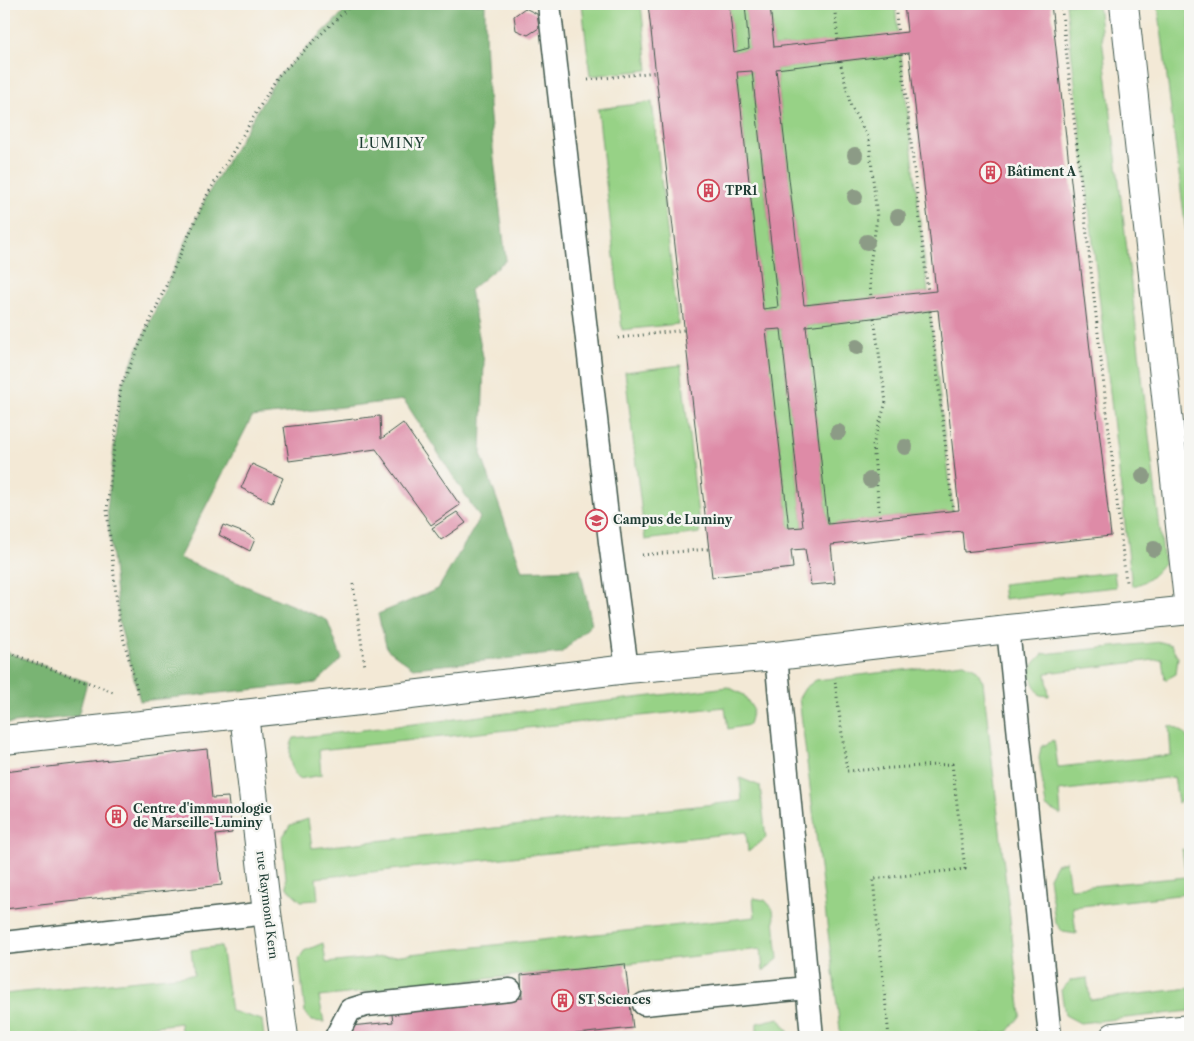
<svg xmlns="http://www.w3.org/2000/svg" width="1194" height="1041" viewBox="0 0 1194 1041" font-family="'Libre Caslon Text',serif">
  <rect width="100%" height="100%" fill="#f6f6f2"/>
  <filter id="ink" filterUnits="userSpaceOnUse"><feTurbulence type="fractalNoise" baseFrequency=".02" numOctaves="2"/><feDisplacementMap in="SourceGraphic" scale="10" xChannelSelector="R" yChannelSelector="G"/><feConvolveMatrix kernelMatrix="1 2 1 2 8 2 1 2 1" color-interpolation-filters="sRGB"/></filter>
  <filter id="wash" filterUnits="userSpaceOnUse"><feTurbulence type="fractalNoise" baseFrequency=".0096" numOctaves="4" result="noise"/><feDisplacementMap in="SourceGraphic" scale="20" xChannelSelector="R" yChannelSelector="G"/><feGaussianBlur stdDeviation="1.12" result="paint"/><feColorMatrix in="noise" values="0 0 0 0 0 0 0 0 0 0 0 0 0 0 0 0 0 1.4 0 .05"/><feComposite in="paint" operator="in"/></filter>
  <g filter="url(#wash)">
    <rect width="100%" height="100%" fill="#f3e9d6"/>
    <g fill="#97d286" stroke="#5b885d">
      <path d="M582 4H641L648 70 590 76Z"/>
      <path d="M729 4H745L749 48 734 52Z"/>
      <path d="M770 4H895L898 34 774 47Z"/>
      <path d="M1066 4H1098L1164 563C1154 575 1147 583 1132 586Z"/>
      <path d="M1158 4H1190V264Z"/>
      <path d="M901 54 928 292 804 305 776 69Z"/>
      <path d="M752 71 778 307 763 309 737 72Z"/>
      <path d="M652 102 678 324 622 330 598 109Z"/>
      <path d="M930 311 953 511 828 524 806 326Z"/>
      <path d="M781 329 803 527 789 528 766 330Z"/>
      <path d="M681 365 700 533 645 540 625 372Z"/>
      <path d="M1114 572 1116 587 1004 599 1002 584Z"/>
      <path d="M1161 642 1171 645 1178 657 1176 674 1165 680 1162 659 1046 673 1049 696 1040 695C1028 676 1026 670 1043 654Z"/>
      <path d="M964 663 977 670 983 682 1021 1015 1008 1032 962 1037H841L799 698 805 688 816 680Z"/>
      <path d="M728 687 744 695 753 709 749 725 728 729 725 707 319 750 321 775 299 779C289 769 287 750 294 738Z"/>
      <path d="M1169 725C1176 728 1184 731 1188 739 1192 750 1192 785 1189 796L1178 803 1174 777 1059 791 1061 815 1046 807 1039 758 1041 747 1054 740 1058 767 1171 755Z"/>
      <path d="M740 778 760 786 766 838 748 852 746 832 316 878 318 900 301 901 287 888 282 838 290 825 308 819 312 848 742 801Z"/>
      <path d="M1182 849 1190 851V909L1187 894 1073 907 1076 934 1063 932 1055 922 1049 877 1056 864 1066 861 1070 888 1186 877Z"/>
      <path d="M753 898 765 900 773 909 778 959 763 971 761 949 319 997 324 1022 311 1021 305 1012 299 959 304 951 323 943 326 963 755 917Z"/>
      <path d="M221 946 231 1011 262 1020 264 1037H182L180 1023 72 1037H4V994L187 975H194L191 950Z"/>
      <path d="M1087 978 1090 1000 1190 988V1011L1080 1023 1065 1015 1061 990 1071 980Z"/>
      <path d="M779 1018 788 1031V1037H757V1023Z"/>
    </g>
    <g fill="#79b473" stroke="#4c7854">
      <path d="M352 4H485C484 90 496 175 506 260L470 290 484 362 481 454 522 571 580 569 592 624 561 653 413 668 387 649 378 614 438 589 480 518 404 400 252 417 179 558 327 620 342 659 316 683 140 701 119 622 107 510 121 386 206 197 278 76Z"/>
      <path d="M4 651 87 682 78 716 4 724Z"/>
    </g>
    <g id="blocks">
      <g fill="#de8ba7" fill-rule="evenodd">
        <path d="M648 4H729L734 52 749 48 745 4H770L774 47 907 32 904 4H1051L1111 536 964 552 962 531 831 545 835 583 811 585 805 549 791 550 793 568 712 577ZM909 53 936 291 804 305 776 69ZM752 71 778 307 763 309 737 72ZM938 310 959 510 828 524 806 326ZM781 329 803 527 789 528 766 330Z"/>
        <path d="M525 8 537 14 539 28 528 35 516 30 514 16Z"/>
        <path d="M380 416 381 439 403 423 460 505 431 525 376 449 289 461 284 427Z"/>
        <path d="M252 464 283 478 272 503 241 488Z"/>
        <path d="M457 512 466 523 441 540 432 528Z"/>
        <path d="M223 525 247 534 255 539 250 551 219 535Z"/>
        <path d="M207 749 212 798 228 797 232 833 216 835 222 885 4 909V772Z"/>
        <path d="M625 964 633 1028 549 1037H351L350 1026 393 1022 391 1007 435 1006 522 998 521 975Z"/>
      </g>
    </g>
  </g>
  <g filter="url(#ink)">
    <use href="#blocks" fill-opacity="0" stroke="#3f574c" stroke-width="1"/>
    <g fill="none" stroke-linecap="round" stroke-linejoin="round">
      <defs>
        <g id="service">
          <path d="M549 4 610 542 627 669"/>
          <path d="M1008 629 1050 1037"/>
          <path d="M776 656 812 1037"/>
          <path d="M4 943 267 913"/>
          <path d="M644 1004 807 988"/>
          <path d="M336 1037 350 1010 366 1005 510 990"/>
        </g>
        <g id="minor">
          <path d="M1124 4 1189 610"/>
          <path d="M244 714 267 913 284 1037"/>
          <path d="M4 740 369 700 627 669 776 656 1008 629 1190 610"/>
          <path d="M1114 1037 1190 1029"/>
        </g>
      </defs>
      <use href="#service" stroke="#3f574c" stroke-width="25"/>
      <use href="#minor" stroke="#3f574c" stroke-width="30"/>
      <g stroke="#3f574c" stroke-width="3" stroke-dasharray="1 4" stroke-linecap="butt">
        <path d="M834 4 838 40"/>
        <path d="M895 4 898 34"/>
        <path d="M1061 4 1126 582"/>
        <path d="M901 54 928 292"/>
        <path d="M840 61 851 107 869 139 877 218 869 271 871 298"/>
        <path d="M588 80 656 72"/>
        <path d="M930 311 953 511"/>
        <path d="M874 318 886 402 873 445 880 518"/>
        <path d="M618 338 684 330"/>
        <path d="M642 555 709 549"/>
        <path d="M353 584 365 667"/>
        <path d="M4 651 116 693"/>
        <path d="M835 682 847 771 952 764 965 869 873 879 889 1037"/>
        <path d="M138 693 119 622 107 510 121 386 206 197 278 76 352 4"/>
      </g>
      <use href="#service" stroke="#fff" stroke-width="22"/>
      <use href="#minor" stroke="#fff" stroke-width="28"/>
    </g>
    <g fill="#8c9b86">
      <circle cx="855" cy="155" r="8"/>
      <circle cx="855" cy="197" r="8"/>
      <circle cx="898" cy="217" r="8"/>
      <circle cx="867" cy="242" r="8"/>
      <circle cx="857" cy="347" r="8"/>
      <circle cx="838" cy="432" r="8"/>
      <circle cx="905" cy="447" r="8"/>
      <circle cx="1143" cy="476" r="8"/>
      <circle cx="870" cy="480" r="8"/>
      <circle cx="1154" cy="549" r="8"/>
    </g>
  </g>
  <defs>
    <symbol id="building-ring" viewBox="-11 -11 22 22"><circle r="9.5" fill="#f6f6f2" stroke="#d1495b" stroke-width="1.5"/><path d="M-4-6H4V6H1V3H-1V6H-4ZM-2.5-4.3h1.7v1.8h-1.7ZM.8-4.3h1.7v1.8H.8ZM-2.5-1h1.7V.8h-1.7ZM.8-1h1.7V.8H.8Z" fill="#d1495b"/></symbol>
    <symbol id="university-ring" viewBox="-11 -11 22 22"><circle r="9.5" fill="#f6f6f2" stroke="#d1495b" stroke-width="1.5"/><path d="M0-5L7-2L0 1L-7-2ZM-4 1L0 2.5L4 1V4Q0 6-4 4Z" fill="#d1495b"/></symbol>
  </defs>
  <g fill-rule="evenodd">
    <use href="#building-ring" x="978" y="160" width="25" height="25"/>
    <use href="#building-ring" x="696" y="178" width="25" height="25"/>
    <use href="#university-ring" x="584" y="508" width="25" height="25"/>
    <use href="#building-ring" x="104" y="804" width="25" height="25"/>
    <use href="#building-ring" x="550" y="988" width="25" height="25"/>
  </g>
  <g text-anchor="middle" stroke-width="5" stroke-linejoin="round" paint-order="stroke">
    <g font-size="12" font-weight="bold" fill="#1f3d34" stroke="#f6f6f2" text-anchor="start">
      <text x="1007" y="176">Bâtiment A</text>
      <text x="725" y="195">TPR1</text>
      <text x="613" y="524">Campus de Luminy</text>
      <text x="133" y="813">Centre d'immunologie<tspan x="133" dy="14">de Marseille-Luminy</tspan></text>
      <text x="578" y="1004">ST Sciences</text>
    </g>
    <g font-size="12" fill="#1f3d34" stroke="#f6f6f2">
      <text transform="translate(267 905) rotate(83)" y="4">rue Raymond Kern</text>
    </g>
    <g font-size="14" letter-spacing="1" fill="#1f3d34" stroke="#f6f6f2">
      <text x="392" y="148">LUMINY</text>
    </g>
  </g>
  <rect width="1194" height="1041" fill="none" stroke="#f6f6f2" stroke-width="20"/>
</svg>
